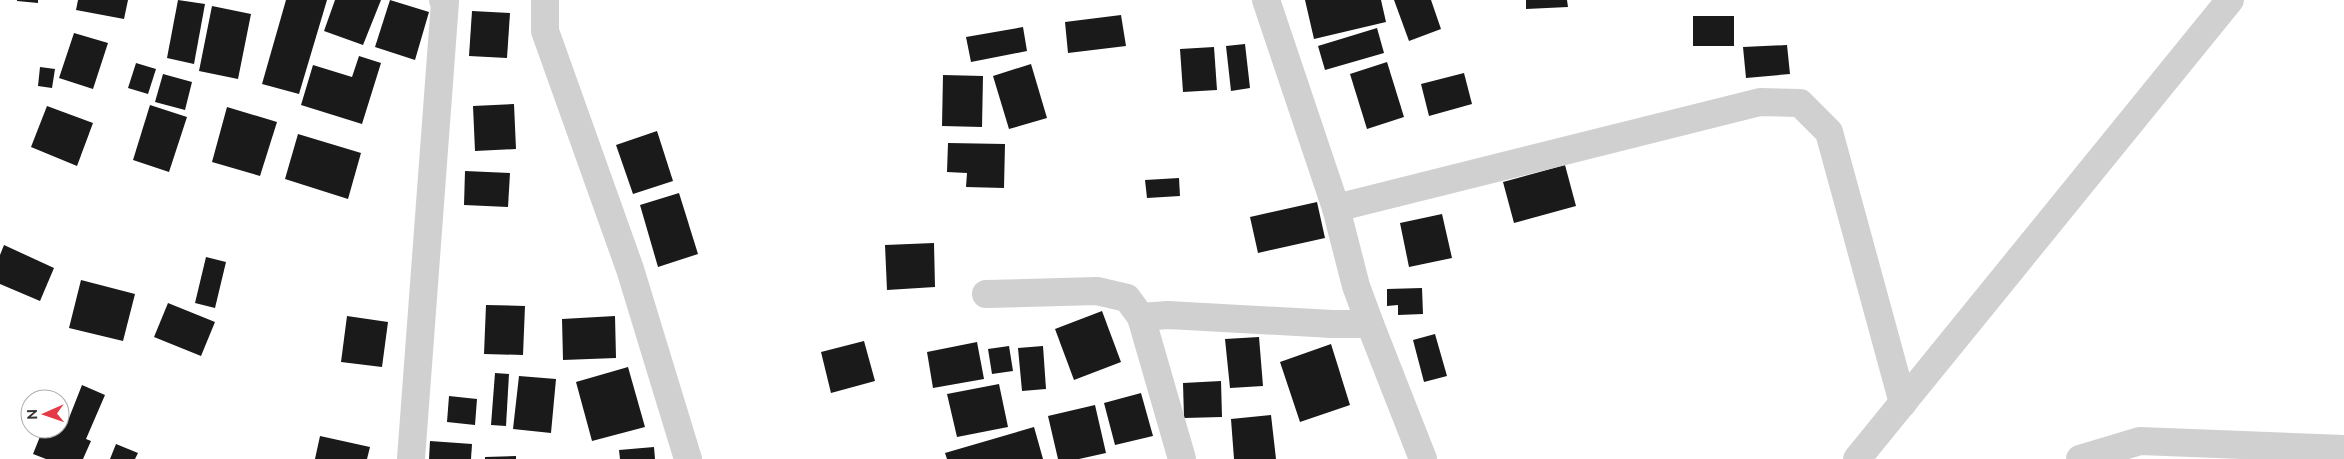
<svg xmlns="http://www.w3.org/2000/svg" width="2344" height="459" viewBox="0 0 2344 459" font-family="Raleway,sans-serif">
  <rect width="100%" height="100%" fill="#fff"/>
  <g fill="#1a1a1a">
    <path d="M17 0H38V3L17 1Z"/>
    <path d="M78 0H128L124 19 76 10Z"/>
    <path d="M178 0 205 4 194 64 167 58Z"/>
    <path d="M286 0H327L299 94 262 84Z"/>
    <path d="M335 0H381L363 45 324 31Z"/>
    <path d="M390 0 429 12 415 60 375 47Z"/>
    <path d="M1305 0H1381L1386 22 1314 39Z"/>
    <path d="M1394 0H1431L1441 29 1409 41Z"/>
    <path d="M1526 0H1567L1568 7 1526 9Z"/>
    <path d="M212 6 251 14 238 79 199 71Z"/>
    <path d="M472 11 510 13 507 58 469 56Z"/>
    <path d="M1121 15 1126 46 1068 53 1065 22Z"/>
    <rect x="1693" y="16" width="41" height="30"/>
    <path d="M1023 27 1027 51 971 62 966 37Z"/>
    <path d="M1377 28 1384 53 1325 70 1318 46Z"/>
    <path d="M74 33 108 43 93 89 59 78Z"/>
    <path d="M1245 44 1250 88 1231 91 1226 46Z"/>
    <path d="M1787 45 1790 74 1746 78 1743 47Z"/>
    <path d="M1214 47 1217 90 1183 92 1180 49Z"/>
    <path d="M359 56 381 63 362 124 301 105 313 65 352 77Z"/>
    <path d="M1387 62 1404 117 1367 129 1350 74Z"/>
    <path d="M136 63 156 69 148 94 128 88Z"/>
    <path d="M1031 64 1047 118 1009 129 993 76Z"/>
    <path d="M40 67 55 69 52 88 38 86Z"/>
    <path d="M1464 73 1472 104 1429 116 1421 84Z"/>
    <path d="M163 74 192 82 185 110 155 102Z"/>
    <path d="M943 75 983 76 982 127 942 126Z"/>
    <path d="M514 104 516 149 475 151 473 106Z"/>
    <path d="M150 105 187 117 169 172 133 160Z"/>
    <path d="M47 106 93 123 77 166 31 147Z"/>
    <path d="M227 107 277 122 260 176 212 162Z"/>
    <path d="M657 131 673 181 633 194 616 145Z"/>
    <path d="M298 134 361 153 348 199 285 179Z"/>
    <path d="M948 143 1005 144 1004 188 966 187 967 173 947 172Z"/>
    <path d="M1565 165 1576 206 1514 223 1503 182Z"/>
    <path d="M465 171 510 173 508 207 464 205Z"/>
    <path d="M1179 178 1180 196 1147 198 1145 180Z"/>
    <path d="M679 193 698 254 658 267 640 205Z"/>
    <path d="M1317 202 1325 238 1258 253 1250 217Z"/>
    <path d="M1442 214 1452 258 1409 267 1400 223Z"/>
    <path d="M934 243 935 287 887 290 885 245Z"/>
    <path d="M4 245 54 268 40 301 0 284V255Z"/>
    <path d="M206 257 226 262 215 308 195 303Z"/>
    <path d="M81 280 135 294 123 341 69 328Z"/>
    <path d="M1422 288 1423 314 1398 315V305L1387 306V289Z"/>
    <path d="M168 303 215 322 201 356 154 337Z"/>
    <path d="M486 305 525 306 523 355 484 354Z"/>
    <path d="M1102 311 1121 362 1074 380 1055 329Z"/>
    <path d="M347 316 388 322 382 367 341 362Z"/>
    <path d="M615 316 616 358 563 360 562 319Z"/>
    <path d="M1435 334 1447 376 1424 382 1413 340Z"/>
    <path d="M1259 337 1263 386 1230 388 1225 339Z"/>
    <path d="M864 341 875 381 831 393 821 352Z"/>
    <path d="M977 342 984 379 933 388 927 352Z"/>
    <path d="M1331 344 1350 405 1300 422 1280 362Z"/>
    <path d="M1009 346 1013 371 992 374 988 349Z"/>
    <path d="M1043 346 1046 389 1022 391 1018 348Z"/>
    <path d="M628 367 645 427 592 441 576 382Z"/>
    <path d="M495 373 509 374 506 426 491 425Z"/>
    <path d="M519 376 556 379 551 433 513 429Z"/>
    <path d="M1221 381 1222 417 1184 418 1183 383Z"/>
    <path d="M999 384 1008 427 957 437 947 394Z"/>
    <path d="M82 385 105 395 86 439 91 441 83 459H46L33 454 43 429H60V415L69 418Z"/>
    <path d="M1141 393 1153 436 1115 445 1104 403Z"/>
    <path d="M449 396 477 399 475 425 447 422Z"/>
    <path d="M1095 405 1106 453 1079 459H1058L1048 416Z"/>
    <path d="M1271 415 1276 459H1234L1231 419Z"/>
    <path d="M1034 427 1043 459H947L945 453Z"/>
    <path d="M320 436 370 447 367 459H315Z"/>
    <path d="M430 441 472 444 471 459H429Z"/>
    <path d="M116 444 138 453 135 459H110Z"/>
    <path d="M654 447 655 459H620L619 450Z"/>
    <path d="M516 456V459H485V457Z"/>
  </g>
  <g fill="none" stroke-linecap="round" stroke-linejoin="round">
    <g stroke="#d0d0d0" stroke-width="28">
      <path d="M545 0V31L630 269 688 459"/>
      <path d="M1266 0 1336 208 1760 102 1800 103 1829 132 1903 403"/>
      <path d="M986 294 1097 291 1127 298 1141 317"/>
      <path d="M1370 324 1423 459"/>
      <path d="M411 459 445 2 443 0"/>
      <path d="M1182 459 1141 317 1168 315 1332 324H1370L1356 286 1336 208"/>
      <path d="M1857 459 2230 0"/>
      <path d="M2080 459 2140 441 2344 449"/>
    </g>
  </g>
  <g transform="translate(45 414) rotate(268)"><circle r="24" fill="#ffffff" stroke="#adadad"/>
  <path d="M0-4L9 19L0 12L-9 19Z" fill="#e63946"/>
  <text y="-8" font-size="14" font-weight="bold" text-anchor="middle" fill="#333333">N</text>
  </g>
</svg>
